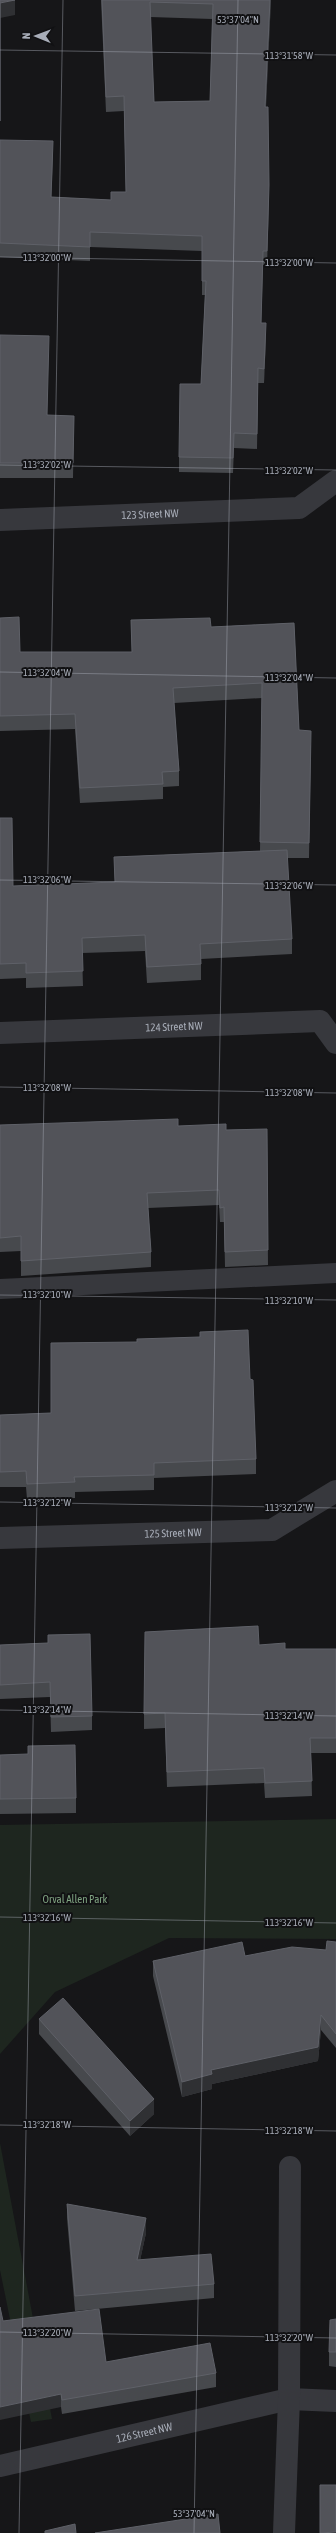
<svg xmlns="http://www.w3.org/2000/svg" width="336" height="2533" viewBox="0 0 336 2533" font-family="'Asap Condensed',sans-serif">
  <rect width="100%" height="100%" fill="#161618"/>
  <g fill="#1e261f">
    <path d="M336 1819V1939L169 1938 55 1992 0 2054V1825Z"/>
    <path d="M0 2143 52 2419 31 2422 0 2270Z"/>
  </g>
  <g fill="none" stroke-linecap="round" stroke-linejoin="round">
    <path stroke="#37383d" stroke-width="20" d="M0 1289 336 1273"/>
    <g stroke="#37383d" stroke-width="22">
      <path id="s1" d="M0 520 299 508 336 481"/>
      <path id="s2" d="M0 1033 320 1021 336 1043"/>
      <path id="s3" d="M0 1538 272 1530 336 1491"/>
      <path id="s4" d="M0 2466 289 2399 336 2401"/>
      <path d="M284 2533 289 2399 290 2167"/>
    </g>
  </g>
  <g fill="#47494d" fill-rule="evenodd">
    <path d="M101 0H271L266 107 269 200 267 265H263L261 323 266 338 264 383H258L257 449 234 448 233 473 179 472V457L201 384 205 295H202V251L90 247V261L0 257V140L53 156 51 197 111 200 126 192 124 111 106 112ZM150 17 212 19 210 101 154 102Z"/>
    <path d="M0 335 48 416H74L73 478H0Z"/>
    <path d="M0 618 20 652H132L131 620 211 627 294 623 299 730 311 746 309 858H287L292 939V954L201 959V980L147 983 145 951 82 953 83 986 26 988V978L0 979V818L13 886 115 882 114 857 260 851 262 698 174 703 179 771V786L163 787V799L80 803 75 729 0 731Z"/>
    <path d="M0 1125 178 1126 226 1130 267 1129 268 1265 225 1267 224 1222H220L219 1205 148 1208 151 1252V1267L21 1276V1251L0 1252Z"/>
    <path d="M250 1379 256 1459V1474L154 1478V1490L75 1492V1498L27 1499 26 1487H0V1415L51 1413Z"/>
    <path d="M48 1643 92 1716V1730L51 1732 50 1697 0 1699V1645Z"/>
    <path d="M259 1645 285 1649H336V1753H311L312 1796 265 1798 264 1783 167 1787 165 1728 144 1729V1714Z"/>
    <path d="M0 1755 76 1798V1813L0 1814Z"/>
    <path d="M336 1942V2048L321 2030 318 2061 212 2084V2089L182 2097 153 1976V1961L245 1956 326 1950Z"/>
    <path d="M39 2019 154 2114 130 2136 39 2034Z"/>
    <path d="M67 2204 146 2233 140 2260 214 2284V2298L75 2311 67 2218Z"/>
    <path d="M336 2319V2367L329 2366V2352Z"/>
    <path d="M3 2321 106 2362 216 2373V2387L62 2414 61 2407Z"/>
  </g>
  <g fill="#2f3033">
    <path d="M15 0V15L0 18V3Z"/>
    <path d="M270 0H271L265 121V107Z"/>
    <path d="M53 141V156L51 212V197Z"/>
    <path d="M269 185V200L267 265V251Z"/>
    <path d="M263 251V265L261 337V323Z"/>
    <path d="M266 323V338L264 383V369Z"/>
    <path d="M321 2015V2030L318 2061 212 2084V2089L182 2097V2082L211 2070Z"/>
    <path d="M154 2099V2114L130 2136V2121Z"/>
    <path d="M146 2218V2233L137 2275V2260Z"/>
    <path d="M61 2394V2407L0 2420V2407Z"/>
  </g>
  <g fill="#525359" stroke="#5f6168" fill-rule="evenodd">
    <path d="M0 0H15L0 3V121Z"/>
    <path d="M102 0H270L265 107H268L269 185 267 251H263L261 323H266L264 369 258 368 257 434 234 433 233 458 179 457 180 384H201L206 281H202V236L90 232V247L0 243V140L53 141 51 197 111 200V192H126L124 96 106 97ZM150 2 213 4 210 101 154 102Z"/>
    <path d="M0 335 49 336 47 415 74 416 73 463H0Z"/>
    <path d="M19 617 20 652H132L131 620 210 618 211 627 294 623 299 730 311 731 309 843 260 842 262 683 173 688 179 771 162 772 163 784 80 788 75 714 0 716V618Z"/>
    <path d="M0 818H12L13 886 115 882 114 857 287 850 292 939 200 944 201 964 147 967 145 935 82 938 83 971 26 973V963L0 964Z"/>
    <path d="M178 1119V1126L226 1124V1130L267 1129 268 1250 225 1252 224 1207 220 1208 219 1190 147 1193 151 1252 21 1261V1236L0 1238V1125Z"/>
    <path d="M248 1330 250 1379 253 1380 256 1459 154 1463V1475L74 1477 75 1482 27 1484 26 1471 0 1472V1415L51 1413V1343L137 1342V1339L200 1337V1332Z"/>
    <path d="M258 1626 259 1645 285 1643V1649H336V1738H310L312 1781 265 1783 264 1768 167 1772 165 1713 144 1714 145 1632Z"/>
    <path d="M90 1634 92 1716 51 1717 50 1682 0 1685V1645L48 1643V1635Z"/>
    <path d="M75 1745 76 1798 0 1799V1755L28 1754V1746Z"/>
    <path d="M327 1941 336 1942V2034L321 2015 318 2047 211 2070 212 2074 182 2082 153 1961 242 1942 245 1956 292 1947 326 1950Z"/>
    <path d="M63 1998 154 2099 130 2121 39 2019Z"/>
    <path d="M67 2204 146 2218 137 2260 211 2254 214 2284 75 2296Z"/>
    <path d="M0 2307 3 2321 99 2309 106 2362 210 2343 216 2373 62 2400 61 2394 0 2407Z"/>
    <path d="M336 2319V2352H329L330 2320Z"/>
    <path d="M320 2485H336V2532L320 2533Z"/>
    <path d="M218 2514 220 2533H95Z"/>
    <path d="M75 2524 76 2533H45V2531Z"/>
  </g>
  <path fill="none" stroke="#a8adb8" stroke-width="1" stroke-opacity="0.45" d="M0 50 336 55M0 257 336 263M0 465 336 470M0 672 336 678M0 880 336 885M0 1087 336 1093M0 1295 336 1300M0 1502 336 1508M0 1710 336 1716M0 1917 336 1923M0 2125 336 2131M0 2332 336 2338M19 2533 63 0M194 2533 238 0"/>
  <g text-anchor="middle" stroke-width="4" stroke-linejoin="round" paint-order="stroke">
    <g font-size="11" fill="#a8adb8" stroke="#111113">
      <text dy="4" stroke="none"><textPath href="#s1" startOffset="150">123 Street NW</textPath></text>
      <text dy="4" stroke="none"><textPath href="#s2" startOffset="174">124 Street NW</textPath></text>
      <text dy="4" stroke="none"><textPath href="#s3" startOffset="173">125 Street NW</textPath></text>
      <text dy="4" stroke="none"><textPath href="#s4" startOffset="148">126 Street NW</textPath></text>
    </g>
    <g font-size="11" fill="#7fa381" stroke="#111113">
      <text x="75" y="1903">Orval Allen Park</text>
    </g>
  </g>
  <g font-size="10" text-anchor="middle" fill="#a8adb8" stroke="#111113" stroke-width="4" stroke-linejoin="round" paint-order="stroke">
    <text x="238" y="23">53°37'04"N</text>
    <text x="289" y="59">113°31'58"W</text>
    <text x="47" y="261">113°32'00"W</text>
    <text x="289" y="266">113°32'00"W</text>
    <text x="47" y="468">113°32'02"W</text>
    <text x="289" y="474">113°32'02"W</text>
    <text x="47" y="676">113°32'04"W</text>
    <text x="289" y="681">113°32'04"W</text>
    <text x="47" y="883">113°32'06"W</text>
    <text x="289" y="889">113°32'06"W</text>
    <text x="47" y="1091">113°32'08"W</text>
    <text x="289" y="1096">113°32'08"W</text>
    <text x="47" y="1298">113°32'10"W</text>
    <text x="289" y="1304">113°32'10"W</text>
    <text x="47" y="1506">113°32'12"W</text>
    <text x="289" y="1511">113°32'12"W</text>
    <text x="47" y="1713">113°32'14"W</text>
    <text x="289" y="1719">113°32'14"W</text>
    <text x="47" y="1921">113°32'16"W</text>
    <text x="289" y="1926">113°32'16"W</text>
    <text x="47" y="2128">113°32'18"W</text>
    <text x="289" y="2134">113°32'18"W</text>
    <text x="47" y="2336">113°32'20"W</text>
    <text x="289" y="2341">113°32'20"W</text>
    <text x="194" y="2517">53°37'04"N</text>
  </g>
  <g transform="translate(36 36) rotate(271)" stroke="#111113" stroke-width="3" paint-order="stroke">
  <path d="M0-3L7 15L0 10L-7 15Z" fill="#a8adb8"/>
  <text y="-6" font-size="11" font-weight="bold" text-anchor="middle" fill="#a8adb8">N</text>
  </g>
</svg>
